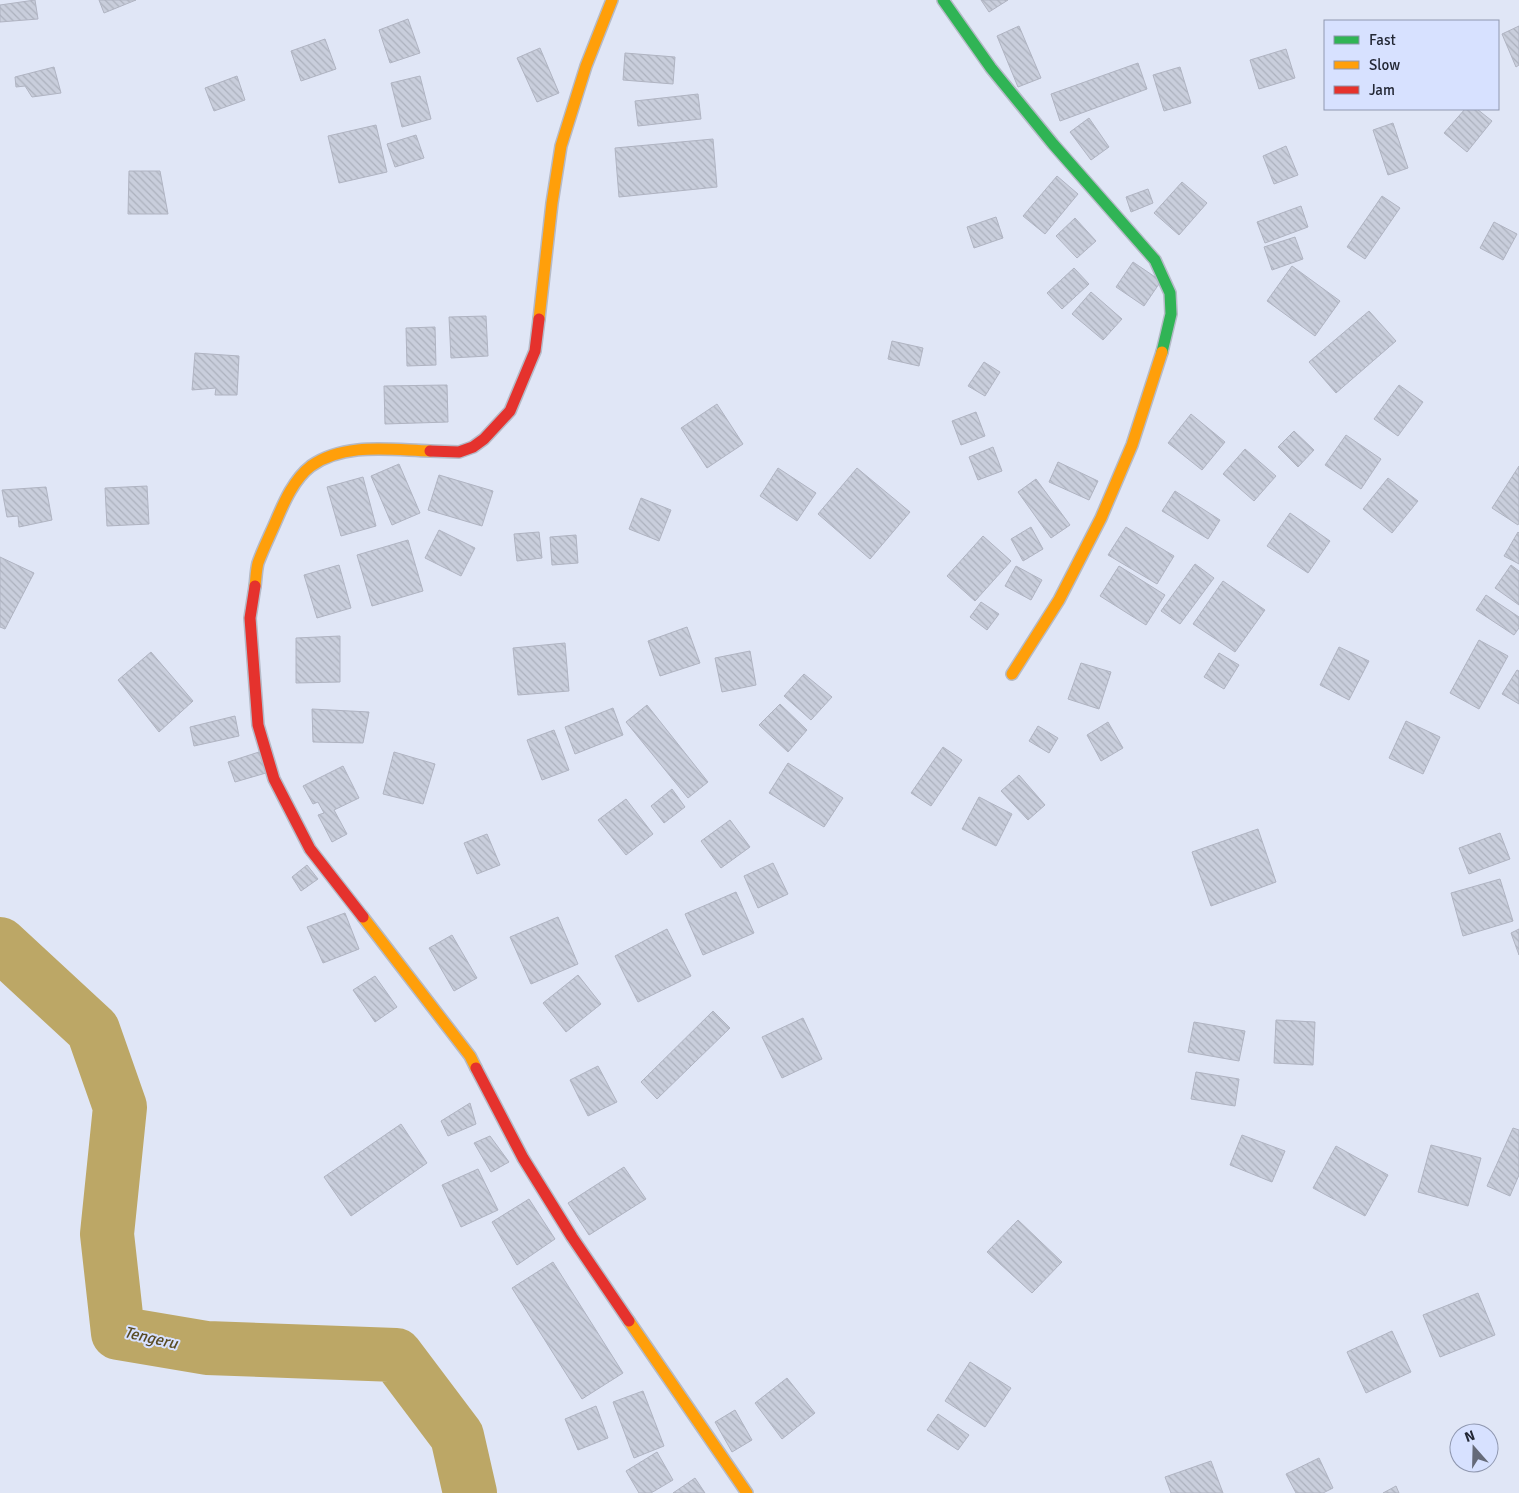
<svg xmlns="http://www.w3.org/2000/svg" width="1519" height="1493" viewBox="0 0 1519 1493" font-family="Signika,sans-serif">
  <defs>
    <pattern id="building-back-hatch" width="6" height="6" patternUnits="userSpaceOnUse" patternTransform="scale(1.25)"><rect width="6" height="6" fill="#c9cedc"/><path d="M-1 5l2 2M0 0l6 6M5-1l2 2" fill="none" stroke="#acb1bd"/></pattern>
  </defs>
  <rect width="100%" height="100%" fill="#e0e6f6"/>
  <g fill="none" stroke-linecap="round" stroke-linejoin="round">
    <path stroke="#bca766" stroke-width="54" d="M0 944 93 1030 120 1107 107 1234 118 1333 207 1348 396 1355 457 1436 470 1493"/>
  </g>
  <g fill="url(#building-back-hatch)" stroke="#b0b4c2">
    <path d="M35 0 38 19 0 22V5Z"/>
    <path d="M99 0H136L104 13Z"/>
    <path d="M981 0H1008L989 12Z"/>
    <path d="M408 19 420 53 390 63 379 30Z"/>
    <path d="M1019 26 1041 78 1018 87 997 36Z"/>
    <path d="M1519 26V65L1516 67 1502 34Z"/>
    <path d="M325 39 336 69 301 81 291 51Z"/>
    <path d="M540 48 559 93 537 102 517 58Z"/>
    <path d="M1286 49 1295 78 1259 89 1250 60Z"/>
    <path d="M625 53 675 57 673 84 623 80Z"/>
    <path d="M1138 63 1147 89 1060 121 1051 94Z"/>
    <path d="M54 67 61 93 32 97 25 86 16 87 15 77Z"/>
    <path d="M1180 67 1191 103 1164 111 1153 75Z"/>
    <path d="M237 76 245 100 214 111 205 88Z"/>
    <path d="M420 76 431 119 402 127 391 83Z"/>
    <path d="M698 94 701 119 638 126 635 101Z"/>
    <path d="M1465 109H1477L1492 121 1467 152 1444 133Z"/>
    <path d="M1089 118 1109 147 1091 160 1070 132Z"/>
    <path d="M1393 123 1408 168 1388 175 1373 130Z"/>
    <path d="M376 125 387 172 339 183 328 136Z"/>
    <path d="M416 135 424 158 395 167 387 144Z"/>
    <path d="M713 139 717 187 619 197 615 148Z"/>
    <path d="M1286 146 1298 175 1274 184 1263 156Z"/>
    <path d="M129 171H160L168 214H128Z"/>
    <path d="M1057 176 1078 194 1045 234 1023 216Z"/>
    <path d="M1182 182 1207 203 1179 235 1154 213Z"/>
    <path d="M1148 189 1153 203 1131 212 1126 197Z"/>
    <path d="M1382 196 1400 208 1365 259 1347 247Z"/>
    <path d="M1301 206 1308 227 1265 243 1257 222Z"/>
    <path d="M996 217 1003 238 974 248 967 227Z"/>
    <path d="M1075 218 1096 241 1077 258 1056 236Z"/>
    <path d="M1494 222 1517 234 1503 260 1480 248Z"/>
    <path d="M1295 237 1303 259 1272 270 1264 247Z"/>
    <path d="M1133 262 1161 281 1144 306 1116 287Z"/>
    <path d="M1292 266 1340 301 1315 336 1267 301Z"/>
    <path d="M1074 268 1089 284 1062 309 1047 293Z"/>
    <path d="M1091 292 1122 319 1103 340 1072 314Z"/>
    <path d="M1369 311 1396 341 1336 393 1309 362Z"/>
    <path d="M486 316 488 356 451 358 449 317Z"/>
    <path d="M435 327 436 365 407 366 406 328Z"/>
    <path d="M892 341 923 348 919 366 888 359Z"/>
    <path d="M195 353 239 356 237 395H215L216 388 192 390Z"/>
    <path d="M984 362 1000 372 985 396 968 386Z"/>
    <path d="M447 385 448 422 385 424 384 386Z"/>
    <path d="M1399 385 1423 402 1398 436 1374 419Z"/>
    <path d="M717 404 743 444 707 468 681 428Z"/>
    <path d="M976 412 985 436 961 445 952 421Z"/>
    <path d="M1191 414 1225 442 1202 470 1168 443Z"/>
    <path d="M1294 431 1314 450 1298 467 1278 447Z"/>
    <path d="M1346 435 1381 459 1361 489 1325 465Z"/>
    <path d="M993 447 1002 471 978 480 969 457Z"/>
    <path d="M1245 449 1276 476 1254 501 1223 474Z"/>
    <path d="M1058 462 1098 481 1089 500 1049 482Z"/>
    <path d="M399 464 420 513 392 525 371 476Z"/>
    <path d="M1519 466V523L1518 525 1492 508Z"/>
    <path d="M778 468 816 493 797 521 760 496Z"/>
    <path d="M857 468 910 512 870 559 818 514Z"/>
    <path d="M439 475 493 491 482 526 428 510Z"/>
    <path d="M363 477 376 526 341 536 327 487Z"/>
    <path d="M1388 478 1418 501 1392 533 1363 509Z"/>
    <path d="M1036 479 1070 525 1051 538 1018 492Z"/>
    <path d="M147 486 149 524 107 526 105 488Z"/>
    <path d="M46 487 52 520 19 527 18 516 7 517 2 490Z"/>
    <path d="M1175 491 1220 520 1208 539 1162 511Z"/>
    <path d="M641 498 671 510 659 541 629 529Z"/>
    <path d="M1290 513 1330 541 1308 573 1267 546Z"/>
    <path d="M1031 527 1043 549 1023 561 1011 539Z"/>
    <path d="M1126 527 1174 556 1157 584 1108 555Z"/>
    <path d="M439 530 475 548 461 576 425 558Z"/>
    <path d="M539 532 542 558 517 561 514 534Z"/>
    <path d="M1518 532 1519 533V564L1504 556Z"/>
    <path d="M576 535 578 563 552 565 550 537Z"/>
    <path d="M983 536 1011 561 975 601 947 576Z"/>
    <path d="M408 540 423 591 372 606 357 555Z"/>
    <path d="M0 557 34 573 5 629 0 627Z"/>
    <path d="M1195 564 1214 578 1180 624 1161 611Z"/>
    <path d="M339 565 351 608 317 618 304 575Z"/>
    <path d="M1511 565 1519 571V605L1495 588Z"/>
    <path d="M1016 566 1042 580 1031 600 1005 586Z"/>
    <path d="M1119 566 1165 595 1146 625 1100 596Z"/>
    <path d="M1223 581 1265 610 1235 652 1193 624Z"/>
    <path d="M1486 595 1519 617V628L1514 635 1476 610Z"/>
    <path d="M981 602 999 614 987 630 970 617Z"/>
    <path d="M687 627 700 663 660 676 648 641Z"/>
    <path d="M340 636V682L296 683V638Z"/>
    <path d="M1479 640 1508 656 1479 709 1450 693Z"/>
    <path d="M565 643 569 691 518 695 513 648Z"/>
    <path d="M1339 647 1369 661 1349 700 1320 685Z"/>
    <path d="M750 651 756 685 722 692 715 658Z"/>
    <path d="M151 652 193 701 159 732 118 680Z"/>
    <path d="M1219 653 1239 665 1224 689 1204 677Z"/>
    <path d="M1081 663 1111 672 1099 709 1068 699Z"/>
    <path d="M1517 670 1519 671V704L1502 694Z"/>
    <path d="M804 674 832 697 811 720 784 696Z"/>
    <path d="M780 704 807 730 788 752 759 725Z"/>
    <path d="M647 705 708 782 688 798 626 722Z"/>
    <path d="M613 708 623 735 575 754 565 727Z"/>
    <path d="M312 709 369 712 363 743 313 742Z"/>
    <path d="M235 716 239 736 194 746 190 727Z"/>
    <path d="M1406 721 1440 737 1423 774 1389 758Z"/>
    <path d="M1108 722 1123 748 1101 761 1087 735Z"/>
    <path d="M1038 726 1058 738 1049 753 1029 741Z"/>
    <path d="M554 730 569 770 542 780 527 740Z"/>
    <path d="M943 747 962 760 931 806 911 793Z"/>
    <path d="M259 752 266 773 235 782 228 762Z"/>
    <path d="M394 752 435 764 423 804 383 794Z"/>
    <path d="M788 763 843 798 824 827 769 793Z"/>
    <path d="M343 766 359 798 334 810 347 834 332 842 318 815 324 813 318 802 313 804 303 786Z"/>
    <path d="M1019 775 1045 805 1028 820 1001 791Z"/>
    <path d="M672 789 685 807 664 823 651 806Z"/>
    <path d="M979 797 1012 814 996 846 962 829Z"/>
    <path d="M626 799 653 834 626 855 598 820Z"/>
    <path d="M730 820 750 847 721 868 701 841Z"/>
    <path d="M1258 829 1276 882 1211 906 1192 852Z"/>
    <path d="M1500 833 1510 859 1469 874 1459 848Z"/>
    <path d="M487 834 500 865 477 874 464 843Z"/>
    <path d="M773 863 788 894 758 908 744 876Z"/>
    <path d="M307 865 318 879 301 891 292 877Z"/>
    <path d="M1500 879 1513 921 1463 936 1451 893Z"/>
    <path d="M736 892 754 933 703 955 685 914Z"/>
    <path d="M345 913 359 949 323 963 307 927Z"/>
    <path d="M558 917 578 964 531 984 510 937Z"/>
    <path d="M667 929 691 976 638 1002 615 956Z"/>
    <path d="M1519 929V955L1511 933Z"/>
    <path d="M452 935 477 978 454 991 429 948Z"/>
    <path d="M578 975 601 1004 566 1032 543 1003Z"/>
    <path d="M375 976 397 1007 375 1022 353 990Z"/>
    <path d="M713 1011 730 1028 657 1099 641 1082Z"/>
    <path d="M803 1018 822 1059 782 1078 762 1037Z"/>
    <path d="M1276 1020 1315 1022 1313 1065 1274 1063Z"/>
    <path d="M1194 1022 1245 1031 1239 1061 1188 1052Z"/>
    <path d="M598 1066 617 1102 588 1116 570 1080Z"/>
    <path d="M1196 1072 1239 1079 1235 1106 1191 1099Z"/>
    <path d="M470 1103 476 1124 448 1136 441 1121Z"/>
    <path d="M401 1124 427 1163 351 1216 324 1177Z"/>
    <path d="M1513 1128 1519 1130V1175L1510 1196 1487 1186Z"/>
    <path d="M1242 1135 1285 1151 1272 1182 1230 1165Z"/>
    <path d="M490 1136 509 1162 491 1172 474 1143Z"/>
    <path d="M1431 1145 1481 1158 1468 1206 1418 1192Z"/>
    <path d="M1336 1146 1388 1175 1365 1216 1313 1188Z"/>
    <path d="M624 1167 646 1199 589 1235 568 1203Z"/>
    <path d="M478 1169 498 1210 461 1227 442 1185Z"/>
    <path d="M529 1199 555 1239 517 1265 492 1222Z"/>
    <path d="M1018 1220 1062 1262 1032 1293 987 1252Z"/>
    <path d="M553 1262 623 1373 582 1399 512 1288Z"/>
    <path d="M1478 1293 1495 1335 1440 1357 1423 1315Z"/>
    <path d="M1392 1331 1411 1372 1366 1393 1347 1352Z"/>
    <path d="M970 1362 1011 1388 985 1427 945 1401Z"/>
    <path d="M787 1378 815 1413 782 1439 755 1403Z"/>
    <path d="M643 1391 664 1446 634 1458 613 1402Z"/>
    <path d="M596 1406 608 1438 578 1450 565 1419Z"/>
    <path d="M735 1410 752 1440 732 1452 715 1422Z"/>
    <path d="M938 1414 969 1435 958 1450 927 1430Z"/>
    <path d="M657 1452 673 1480 651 1493H639L626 1471Z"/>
    <path d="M1319 1458 1333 1488 1323 1493H1296L1286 1474Z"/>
    <path d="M1211 1461 1223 1493H1171L1165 1477Z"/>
    <path d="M695 1478 705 1493H673Z"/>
    <path d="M1396 1486 1399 1493H1383Z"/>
  </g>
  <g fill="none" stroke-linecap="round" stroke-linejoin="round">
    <defs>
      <path id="fast" d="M943 0 991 68 1053 144 1155 260 1170 293 1171 314 1162 352"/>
      <g id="slow">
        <path d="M539 319 552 203 561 146 586 66 612 0"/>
        <path d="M255 586C256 579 256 571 258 563 263 549 270 535 276 521 284 502 294 479 311 466 345 442 391 450 430 451"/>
        <path d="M1012 674 1059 600 1101 518 1132 445 1162 352"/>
        <path d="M363 917 470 1056 476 1068"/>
        <path d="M629 1321 747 1493"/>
      </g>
      <g id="jam">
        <path d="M430 451 459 452 473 447 484 439 510 411 535 351 539 319"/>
        <path d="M255 586 250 618 258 725 274 779 310 849 363 917"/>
        <path d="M476 1068 523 1158 572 1237 629 1321"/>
      </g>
    </defs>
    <use href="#fast" stroke="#b5bac7" stroke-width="14"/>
    <use href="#slow" stroke="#b5bac7" stroke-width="14"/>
    <use href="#jam" stroke="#b5bac7" stroke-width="14"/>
    <use href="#fast" stroke="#30b455" stroke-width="11"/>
    <use href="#slow" stroke="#ff9f0a" stroke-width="11"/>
    <use href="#jam" stroke="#e5322d" stroke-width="11"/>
  </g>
  <g text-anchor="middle" stroke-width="4" stroke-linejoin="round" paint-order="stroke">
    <g font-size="16" font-style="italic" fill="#594b23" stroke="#d7e1ff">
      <text transform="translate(151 1337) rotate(13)" y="6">Tengeru</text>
    </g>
  </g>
  <rect x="1324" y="20" width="175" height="90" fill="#d7e1ff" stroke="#8f97af"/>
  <rect x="1334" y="36" width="25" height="8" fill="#30b455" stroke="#8f97af"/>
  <text x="1369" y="45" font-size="15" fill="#232836">Fast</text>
  <rect x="1334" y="61" width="25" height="8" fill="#ff9f0a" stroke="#8f97af"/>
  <text x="1369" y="70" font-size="15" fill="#232836">Slow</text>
  <rect x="1334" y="86" width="25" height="8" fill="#e5322d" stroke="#8f97af"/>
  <text x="1369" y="95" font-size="15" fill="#232836">Jam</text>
  <g transform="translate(1474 1448) rotate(340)"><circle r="24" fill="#d7e1ff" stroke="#8f97af"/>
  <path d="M0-4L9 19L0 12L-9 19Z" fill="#656a79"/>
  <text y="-8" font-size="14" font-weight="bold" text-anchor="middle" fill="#232836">N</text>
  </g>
</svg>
